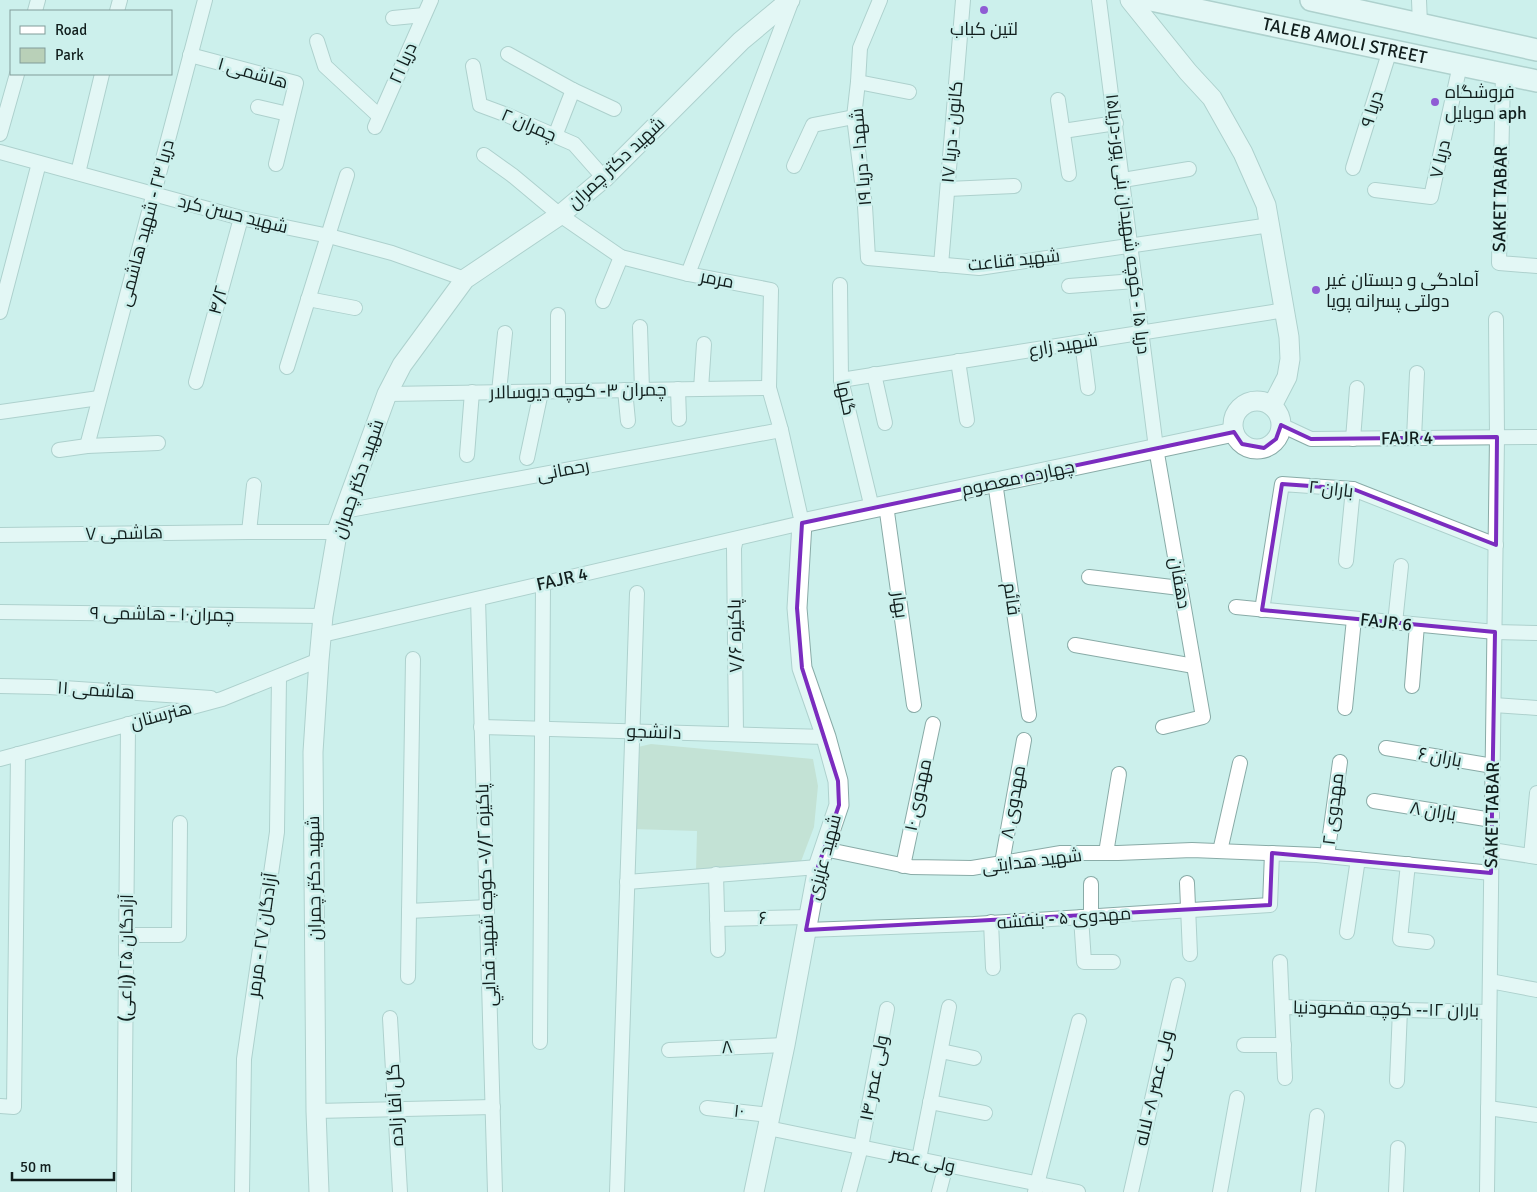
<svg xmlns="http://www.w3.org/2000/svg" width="1537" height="1192" viewBox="0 0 1537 1192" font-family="Signika,Cairo,sans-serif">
  <rect width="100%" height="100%" fill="#ccf0ec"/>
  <path fill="#b9d0b8" d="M651 744 813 759 818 786 814 827 800 864 696 871 697 831 632 829 638 747Z"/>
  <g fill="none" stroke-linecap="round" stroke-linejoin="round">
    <defs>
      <g id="street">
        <path d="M880 0 860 48 858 82 854 117 865 206 868 258 979 268 1270 225"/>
        <path d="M1099 0 1156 448 1203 717 1163 727"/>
        <path d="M1419 0 1420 24"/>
        <path d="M35 11 38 0"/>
        <path d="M117 11 120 0"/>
        <path d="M393 18 424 15"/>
        <path d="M317 41 325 66 379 116"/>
        <path d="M508 54 573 90 614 109"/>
        <path d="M190 55 296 83 276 164"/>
        <path d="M473 66 480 105 507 115 574 144 604 178"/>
        <path d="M1503 74 1499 263 1537 266"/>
        <path d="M858 82 909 92"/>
        <path d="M1058 100 1069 174"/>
        <path d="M258 107 288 114"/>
        <path d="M375 127 431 0"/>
        <path d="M1063 131 1116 123"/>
        <path d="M0 134 17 74"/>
        <path d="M555 136 573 90"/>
        <path d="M0 152 241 218 329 236 392 253 465 279"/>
        <path d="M484 155 512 175 560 215 621 257 688 274"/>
        <path d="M794 166 813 125 854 117"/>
        <path d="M1353 168 1390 50"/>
        <path d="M78 173 102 74"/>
        <path d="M1123 180 1189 169"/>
        <path d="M948 189 1014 186"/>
        <path d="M1375 190 1431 197 1460 65"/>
        <path d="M941 265 963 0"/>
        <path d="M840 285 841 380 872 508"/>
        <path d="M1069 286 1135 281"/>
        <path d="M308 299 355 308"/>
        <path d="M603 301 621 257"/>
        <path d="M0 312 39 163"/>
        <path d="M558 315V391"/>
        <path d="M640 327 642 390"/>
        <path d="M1082 342 1088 388"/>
        <path d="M958 361 967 420"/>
        <path d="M287 367 347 175"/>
        <path d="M874 374 885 423"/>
        <path d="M841 380 1285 310"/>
        <path d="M196 382 241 218"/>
        <path d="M678 389 679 419"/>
        <path d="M701 389 704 344"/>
        <path d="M625 390 628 421"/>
        <path d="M499 392 505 333"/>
        <path d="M387 394 769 388"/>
        <path d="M0 412 99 398"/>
        <path d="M1281 425 1311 439 1537 437"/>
        <path d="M1414 438 1417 373"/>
        <path d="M1353 439 1357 388"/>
        <path d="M87 446 205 0"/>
        <path d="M59 450 87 446 158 443"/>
        <path d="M467 455 472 392"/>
        <path d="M527 458 541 392"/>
        <path d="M995 482 1029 715"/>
        <path d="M886 505 914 705"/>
        <path d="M344 511 781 430"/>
        <path d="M249 532 254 485"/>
        <path d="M0 535 249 532H338"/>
        <path d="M736 539 734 548 736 734"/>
        <path d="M1346 561 1353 489"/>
        <path d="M1089 577 1180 588"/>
        <path d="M478 599 495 1192"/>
        <path d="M1236 607 1495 632 1537 633"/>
        <path d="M1262 610 1282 484 1353 489 1496 545"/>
        <path d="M0 612 323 616"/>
        <path d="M1395 623 1401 566"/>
        <path d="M322 635 802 523 781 430 769 388 771 290 688 274 792 0"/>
        <path d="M1075 645 1194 666"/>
        <path d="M0 686 49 687 211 698"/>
        <path d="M1412 686 1417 625"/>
        <path d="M1494 705 1537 708"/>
        <path d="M1345 708 1354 619"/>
        <path d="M481 727 826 737"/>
        <path d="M1386 748 1493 766"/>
        <path d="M0 759 222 699 319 660"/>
        <path d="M1374 801 1492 820"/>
        <path d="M824 849 911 867 972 868 1061 853H1118L1192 850 1317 855 1491 873"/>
        <path d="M1492 850 1537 857"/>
        <path d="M1220 851 1240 763"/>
        <path d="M1106 853 1119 774"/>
        <path d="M1327 856 1340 762"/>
        <path d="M1531 856 1537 793"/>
        <path d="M1002 863 1024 740"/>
        <path d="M1408 864 1400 939 1427 942"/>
        <path d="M903 866 933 724"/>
        <path d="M716 874 718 950"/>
        <path d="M627 882 818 867"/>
        <path d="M1187 883 1190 954"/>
        <path d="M1091 884V916"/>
        <path d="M409 911 487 907"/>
        <path d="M1081 917 1084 962H1113"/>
        <path d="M717 919 808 917"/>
        <path d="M991 922 993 968"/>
        <path d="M806 930 974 924 1270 905 1272 853"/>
        <path d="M1347 932 1358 859"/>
        <path d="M126 935H179L180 823"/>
        <path d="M1280 962 1285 1078"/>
        <path d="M408 977 413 659"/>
        <path d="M1490 981 1537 990"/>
        <path d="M1282 1007 1489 1012"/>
        <path d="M390 1018 400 1192"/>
        <path d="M540 1042 543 584"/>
        <path d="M1244 1045H1284"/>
        <path d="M669 1050 785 1045"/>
        <path d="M941 1051 974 1058"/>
        <path d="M1397 1081 1400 1010"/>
        <path d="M930 1102 985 1113"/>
        <path d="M0 1106 14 1107 18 754"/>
        <path d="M707 1108 770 1115"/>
        <path d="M1488 1108 1537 1115"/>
        <path d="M316 1111 493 1107"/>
        <path d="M768 1128 1078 1192"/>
        <path d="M919 1159 949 1007"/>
        <path d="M124 1192 128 724"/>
        <path d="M242 1192 244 1059 277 832 279 677"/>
        <path d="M617 1192 637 593"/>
        <path d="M849 1192 861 1147 887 1009"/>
        <path d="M939 1192 946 1165"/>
        <path d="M1035 1192 1079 1021"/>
        <path d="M1131 1192 1178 985"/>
        <path d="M1220 1192 1237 1098"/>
        <path d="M1308 1192 1317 1116"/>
        <path d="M1396 1192 1398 1148"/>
        <path d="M1487 1192 1497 437 1496 319"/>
      </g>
      <g id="secondary">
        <path d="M1130 0 1188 72 1212 98 1243 153 1266 205 1289 337 1290 359 1287 377 1272 406"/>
        <circle cx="1257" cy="425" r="24"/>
        <path d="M319 1192 316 1111 313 752 319 660 323 616 338 528 387 394 402 365 465 279 560 215 604 178 741 41 790 0"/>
        <path d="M754 1192 785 1045 818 867 839 805 838 781 826 737 802 668 797 608 802 523 1234 432"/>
      </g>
      <g id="primary">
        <path id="s1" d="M1151 0 1537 81"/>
        <path d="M1311 0 1537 50"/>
      </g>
    </defs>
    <use href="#street" stroke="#89aba7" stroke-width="16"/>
    <use href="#secondary" stroke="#89aba7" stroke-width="21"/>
    <use href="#primary" stroke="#89aba7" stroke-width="24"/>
    <use href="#street" stroke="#fff" stroke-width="14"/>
    <use href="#secondary" stroke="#fff" stroke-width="19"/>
    <use href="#primary" stroke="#fff" stroke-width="21"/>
  </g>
  <path d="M0 0H1537V1192H0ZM1281 425 1311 439 1497 437 1496 545 1353 489 1282 484 1262 610 1495 632 1491 873 1272 853 1270 905 806 930 818 867 839 805 838 781 802 668 797 608 802 523 1234 432 1242 444 1264 448 1276 439Z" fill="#ccf0ec" fill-opacity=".55" fill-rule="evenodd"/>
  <path fill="none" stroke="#7b2cbf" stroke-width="4" stroke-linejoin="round" d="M1281 425 1311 439 1497 437 1496 545 1353 489 1282 484 1262 610 1495 632 1491 873 1272 853 1270 905 806 930 818 867 839 805 838 781 802 668 797 608 802 523 1234 432 1242 444 1264 448 1276 439Z"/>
  <g fill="#8f5cd4" stroke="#ccf0ec" stroke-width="2">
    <circle cx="984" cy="10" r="5"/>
    <circle cx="1435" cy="102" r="5"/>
    <circle cx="1316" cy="290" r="5"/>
  </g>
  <g text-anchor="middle" stroke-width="5" stroke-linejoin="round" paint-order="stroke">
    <g font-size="18" fill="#111e1d" stroke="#ccf0ec" text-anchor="start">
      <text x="984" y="35" text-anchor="middle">لتین کباب</text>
      <text x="1445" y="98">فروشگاه<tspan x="1445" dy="21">موبایل aph</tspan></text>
      <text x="1326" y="286">آمادگی و دبستان غیر<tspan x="1326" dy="21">دولتی پسرانه پویا</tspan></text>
    </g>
    <g font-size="18" fill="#111e1d" stroke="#ccf0ec">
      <text dy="6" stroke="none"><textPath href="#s1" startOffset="198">TALEB AMOLI STREET</textPath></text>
      <text transform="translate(403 63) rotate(-66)" y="6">دریا ۲۱</text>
      <text transform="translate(253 73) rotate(16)" y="6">هاشمی ۱</text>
      <text transform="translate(1372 109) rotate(-73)" y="6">دریا ۹</text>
      <text transform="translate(529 125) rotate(23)" y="6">چمران ۲</text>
      <text transform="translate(952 132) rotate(-85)" y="6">کانون - دریا ۱۷</text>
      <text transform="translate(861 157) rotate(-95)" y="6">شهدا - دریا ۱۹</text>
      <text transform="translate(1440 159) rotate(-77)" y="6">دریا ۷</text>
      <text transform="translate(616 163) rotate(-43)" y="6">شهید دکتر چمران</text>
      <text transform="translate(1500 199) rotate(-89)" y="6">SAKET TABAR</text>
      <text transform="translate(233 214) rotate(14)" y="6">شهید حسن کرد</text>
      <text transform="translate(146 223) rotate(-75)" y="6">دریا ۲۳ - شهید هاشمی</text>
      <text transform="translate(1128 224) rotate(83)" y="6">دریا ۱۵ - كوچه شهيدان بنی پور-دريا۱۵</text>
      <text transform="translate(1014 260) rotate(-6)" y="6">شهید قناعت</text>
      <text transform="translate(717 279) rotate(11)" y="6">مرمر</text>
      <text transform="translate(218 300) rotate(-75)" y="6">۴/۲</text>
      <text transform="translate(1063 345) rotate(-9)" y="6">شهید زارع</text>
      <text transform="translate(578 391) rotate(-1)" y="6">چمران ۳- كوچه ديوسالار</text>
      <text transform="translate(846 398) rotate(78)" y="6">گلها</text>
      <text transform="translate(1407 438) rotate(-1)" y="6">FAJR 4</text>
      <text transform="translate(563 470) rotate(-11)" y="6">رحمانی</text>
      <text transform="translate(1018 478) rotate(-12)" y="6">چهارده معصوم</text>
      <text transform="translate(358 479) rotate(-71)" y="6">شهید دکتر چمران</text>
      <text transform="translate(1331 489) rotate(6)" y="6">باران ۲</text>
      <text transform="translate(124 533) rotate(-1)" y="6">هاشمی ۷</text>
      <text transform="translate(562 579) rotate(-13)" y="6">FAJR 4</text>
      <text transform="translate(1180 583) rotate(80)" y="6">دهقان</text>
      <text transform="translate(1012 599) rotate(82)" y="6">قائم</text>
      <text transform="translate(900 605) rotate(82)" y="6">بهار</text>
      <text transform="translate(162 614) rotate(1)" y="6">چمران۱۰ - هاشمی ۹</text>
      <text transform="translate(1386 622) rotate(6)" y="6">FAJR 6</text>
      <text transform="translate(735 636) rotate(-91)" y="6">پاکیزه ۷/۶</text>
      <text transform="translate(96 690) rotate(4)" y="6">هاشمی ۱۱</text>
      <text transform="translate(161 715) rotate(-15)" y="6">هنرستان</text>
      <text transform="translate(654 732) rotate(2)" y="6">دانشجو</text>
      <text transform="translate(1440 757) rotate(10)" y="6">باران ۶</text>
      <text transform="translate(918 795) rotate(-78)" y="6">مهدوی ۱۰</text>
      <text transform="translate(1013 802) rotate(-80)" y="6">مهدوی ۸</text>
      <text transform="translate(1333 809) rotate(-83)" y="6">مهدوی ۲</text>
      <text transform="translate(1433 811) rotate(9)" y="6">باران ۸</text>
      <text transform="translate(1492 815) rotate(-89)" y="6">SAKET TABAR</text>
      <text transform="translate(824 857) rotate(-75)" y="6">شهید عزیزی</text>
      <text transform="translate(1032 861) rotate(-7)" y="6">شهید هدایتی</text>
      <text transform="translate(314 878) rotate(-91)" y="6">شهید دکتر چمران</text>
      <text transform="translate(486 895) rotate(-92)" y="6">پاکیزه ۷/۲- كوچه شهيد فدايي</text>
      <text transform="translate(763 918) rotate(-1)" y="6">۶</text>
      <text transform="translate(1064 918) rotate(-4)" y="6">مهدوی ۵ - بنفشه</text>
      <text transform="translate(262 935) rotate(-82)" y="6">آزادگان ۲۷ - مرمر</text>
      <text transform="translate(126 958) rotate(-89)" y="6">آزادگان ۲۵ (راعی)</text>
      <text transform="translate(1386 1009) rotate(1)" y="6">باران ۱۲-- كوچه مقصودنيا</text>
      <text transform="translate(727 1047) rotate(-3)" y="6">۸</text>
      <text transform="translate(874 1078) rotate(-79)" y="6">ولی عصر ۱۴</text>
      <text transform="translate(1154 1088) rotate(-77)" y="6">ولی عصر ۸- لاله</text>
      <text transform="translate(395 1105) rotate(-93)" y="6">گل آقا زاده</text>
      <text transform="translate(739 1111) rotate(6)" y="6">۱۰</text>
      <text transform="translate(923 1160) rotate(12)" y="6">ولی عصر</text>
    </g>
  </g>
  <rect x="10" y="10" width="162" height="65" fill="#ccf0ec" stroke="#819c99"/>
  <rect x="20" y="26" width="25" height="8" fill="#ffffff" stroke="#819c99"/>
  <text x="55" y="35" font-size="15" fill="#111e1d">Road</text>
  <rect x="20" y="48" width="25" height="15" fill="#b9d0b8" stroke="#819c99"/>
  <text x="55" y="60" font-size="15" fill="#111e1d">Park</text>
  <path d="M12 1172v8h102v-8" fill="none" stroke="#111e1d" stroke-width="2.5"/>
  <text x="20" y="1172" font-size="15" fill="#111e1d" stroke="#ccf0ec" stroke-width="4" paint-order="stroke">50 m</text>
</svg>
